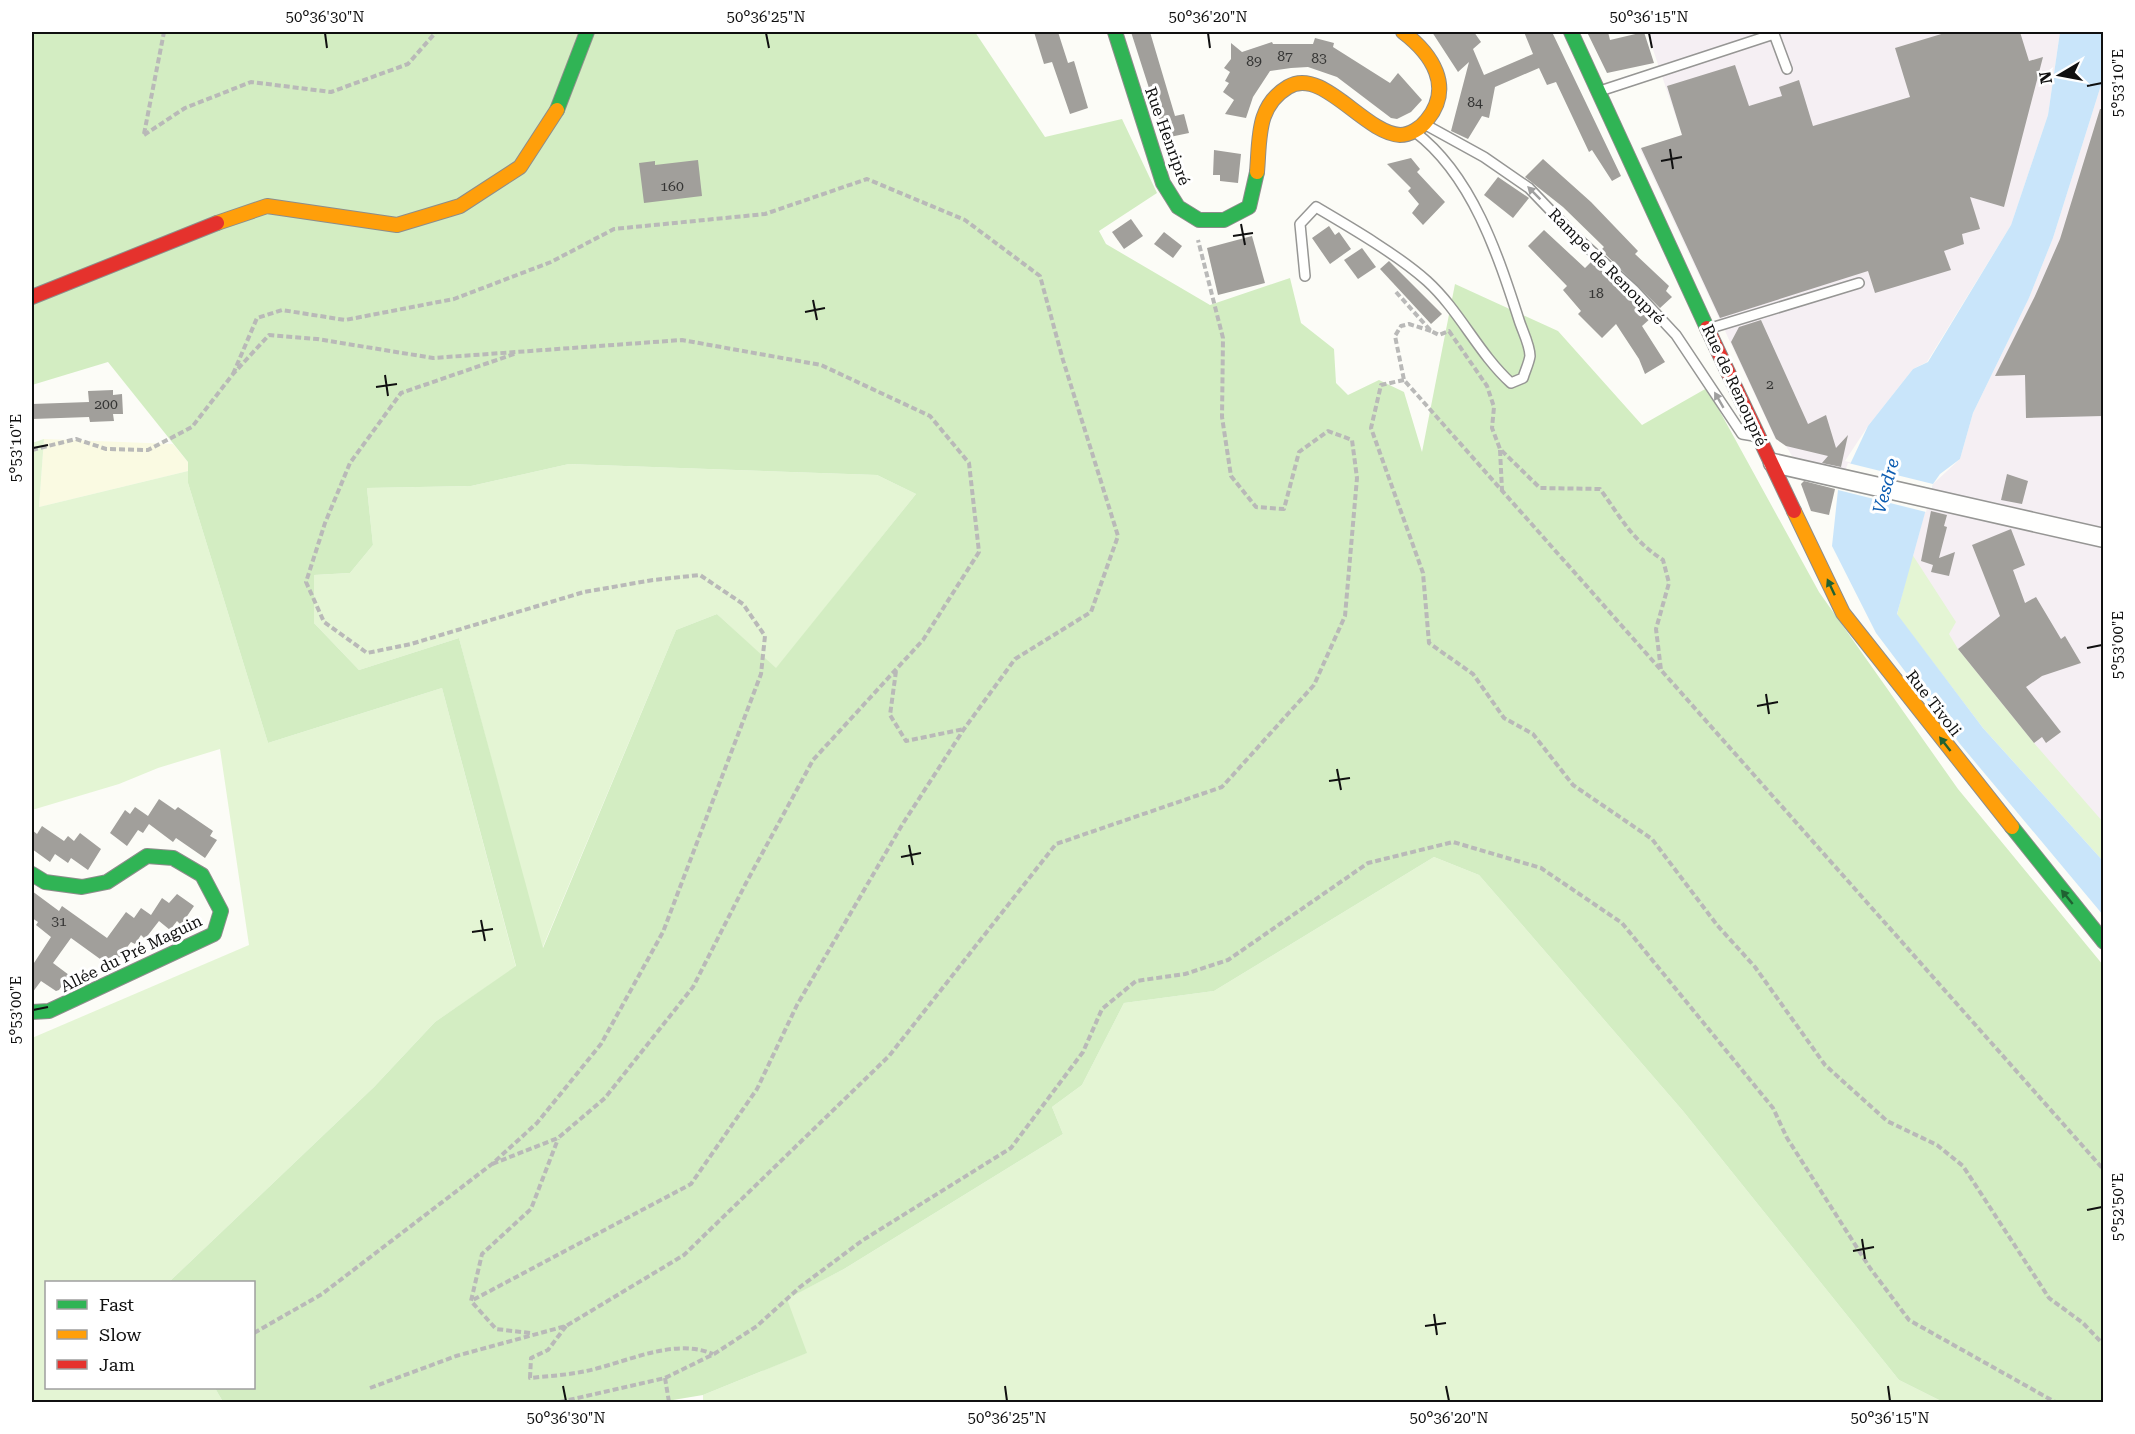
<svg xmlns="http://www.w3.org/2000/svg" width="2135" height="1434" viewBox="0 0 2135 1434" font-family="'Roboto Serif',serif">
  <rect width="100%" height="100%" fill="#fcfcf7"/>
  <path fill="#f5eff3" d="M1647 32H2060L2048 115 2011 225 1927 362 1913 369 1868 426 1845 461 1933 484 1960 459 1973 413 2029 298 2053 238 2102 82 2103 66V861L1897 615 1925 512 1806 479 1786 446 1775 438 1640 149 1682 135Z"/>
  <path fill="#fafae2" d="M44 439 173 444 188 462V471L39 507Z"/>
  <g fill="#e4f5d4">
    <path d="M44 439 39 507 188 471V483L268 743 442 688 516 967 435 1022 374 1087 169 1282H46V1388H215L223 1402H32V1038L249 945 220 749 158 768 119 784 32 810V443Z"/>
    <path d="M569 464 877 475 916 494 776 669 717 614 676 630 542 949 459 638 359 670 314 623V575L350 573 373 545 367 488 471 486Z"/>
    <path d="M1912 554 1956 622 1949 634 1958 649 2034 743 2103 822V861L1983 728 1897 615Z"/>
    <path d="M1434 857 1479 875 1683 1111 1899 1380 1943 1402H703V1395L806 1353 786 1299 844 1269 1063 1134 1052 1107 1082 1085 1124 1003 1214 991Z"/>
  </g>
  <path fill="#d3edc2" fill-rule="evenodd" d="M32 32H975L1045 137 1122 119 1157 193 1099 231 1106 244 1210 305 1290 278 1301 323 1334 349 1336 383 1348 395 1379 380 1404 392 1422 452 1455 284 1558 331 1642 425 1707 388 1819 592 1958 789 2103 965V1402H1943L1899 1380 1683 1111 1479 875 1434 857 1214 991 1124 1003 1082 1085 1052 1107 1063 1134 844 1269 787 1299 807 1353 703 1395 661 1402H223L215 1388H254V1282H169L374 1087 435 1022 516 966 442 688 268 743 188 483V462L108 362 32 385ZM569 464 877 475 916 494 776 668 717 614 676 630 543 948 459 638 359 670 314 623V575L350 573 373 545 367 488 471 486Z"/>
  <path fill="#c9e5fa" d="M2060 32H2103L2102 82 2053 238 2029 298 1973 413 1960 459 1940 474 1933 484 1897 614 1983 728 2103 861V915L1960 744 1876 633 1832 546 1838 490 1868 426 1913 369 1928 362 2011 225 2048 115Z"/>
  <path fill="#fcfcf7" d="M1848 463 1933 484 1926 512 1838 490Z"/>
  <g fill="#a19f9b">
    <path d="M1034 32H1058L1068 63 1074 61 1088 108 1070 114 1052 62 1044 64Z"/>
    <path d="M1131 32H1150L1175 116 1184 114 1189 133 1165 138Z"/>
    <path d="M1432 32H1474L1481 42 1473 49 1484 75 1533 54 1524 32H1552L1621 176 1612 181 1592 150 1589 152 1556 82 1547 85 1539 68 1495 87 1489 118 1482 116 1468 139 1451 131 1469 62 1458 72Z"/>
    <path d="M1587 32H1608L1610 40 1644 32 1654 63 1607 73Z"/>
    <path d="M1948 32H2020L2029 61 2043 57 2004 207 1970 197 1980 229 1962 234 1964 244 1944 251 1951 270 1875 293 1868 271 1720 318 1641 148 1682 135 1667 86 1735 65 1749 106 1782 96 1779 87 1799 80 1813 126 1910 97 1895 48Z"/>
    <path d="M1315 38 1334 43 1333 47 1390 83 1398 73 1422 100 1411 112 1397 119 1391 118 1337 77 1308 67 1291 68 1270 71 1253 97 1246 118 1225 114 1234 100 1223 92 1229 83 1225 81 1230 72 1224 68 1231 59V43L1242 52 1272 42 1273 44H1313Z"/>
    <path d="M2100 109H2103V416L2026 418 2025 375 1995 376 2035 296 2060 239Z"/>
    <path d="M1214 150 1241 154 1238 183 1220 181V175H1213Z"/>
    <path d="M1411 158 1420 169 1417 172 1445 202 1423 225 1412 213 1419 204 1408 191 1411 188 1387 164Z"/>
    <path d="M1543 159 1591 202 1638 251 1635 254 1669 286 1666 291 1672 297 1660 308 1601 250 1604 247 1563 207 1525 177Z"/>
    <path d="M698 160 702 196 644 203 639 163 655 161V165Z"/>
    <path d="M1498 177 1529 198 1513 218 1484 195Z"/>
    <path d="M1131 219 1143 236 1124 249 1112 232Z"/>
    <path d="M1329 226 1335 235 1339 232 1351 249 1330 264 1312 238Z"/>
    <path d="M1544 230 1585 268 1592 261 1651 318 1642 326 1665 362 1645 374 1639 359 1616 324 1602 338 1578 314 1581 311 1563 290 1567 286 1528 246Z"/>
    <path d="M1164 232 1182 246 1173 258 1154 244Z"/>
    <path d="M1252 236 1265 283 1218 295 1207 248Z"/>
    <path d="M1362 248 1376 267 1358 279 1344 260Z"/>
    <path d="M1389 261 1442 314 1431 324 1380 269Z"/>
    <path d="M1761 320 1808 424 1826 415 1836 448 1848 435 1841 467 1822 463 1828 456 1786 446 1776 439 1731 342 1739 327Z"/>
    <path d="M113 390V395L122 394 123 414H113L114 421 90 422 89 417 32 419V404L89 402 88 391Z"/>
    <path d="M2007 474 2028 481 2022 504 2001 500Z"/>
    <path d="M1804 481 1835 489 1829 515 1811 511 1801 484Z"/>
    <path d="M1931 511 1947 515 1944 526 1947 527 1939 558 1955 552 1949 576 1931 572 1933 565 1921 561Z"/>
    <path d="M2011 529 2025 565 2013 570 2025 603 2036 597 2061 639 2065 636 2081 663 2042 676 2026 687 2061 732 2046 743 2042 737 2034 743 1958 649 2000 616 1972 545Z"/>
    <path d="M159 799 175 810 178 807 213 831 210 836 217 840 205 858 176 838 173 842 149 824 143 833 138 830 127 846 110 833 125 810 130 814 135 807 148 816Z"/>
    <path d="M42 826 64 841 68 836 74 841 80 833 101 849 88 870 71 858 68 863 55 854 50 862 32 849V830L37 834Z"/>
    <path d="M32 891 59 911 62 906 107 938 126 912 134 918 141 908 151 915 162 898 169 903 177 894 194 906 181 925 177 921 170 930 159 921 145 939 141 935 135 944 131 942 119 958 114 955 107 964 71 938 53 963 69 975 59 990 56 991 41 981 32 993V966L51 937 36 925 38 922 32 918Z"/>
  </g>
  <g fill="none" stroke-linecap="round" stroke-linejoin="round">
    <defs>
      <g id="lane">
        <path d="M1600 91 1774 34 1787 69"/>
        <path d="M1426 125 1484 157 1529 188 1575 236 1634 290 1676 335 1742 434 1754 436"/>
        <path d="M1305 276 1300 224 1316 207C1350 227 1398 255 1427 281 1460 311 1478 353 1511 383L1523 378C1525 371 1529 363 1530 356 1530 345 1522 330 1519 320 1498 255 1472 175 1415 132"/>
        <path d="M1711 328 1859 283"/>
      </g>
      <path id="street" d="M1773 463 2104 538"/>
      <g id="fast">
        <path d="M1115 32 1163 183 1178 207 1199 220H1224L1249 207 1257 172"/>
        <path d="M1571 32 1707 328"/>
        <path d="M557 110 587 32"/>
        <path d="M2012 827 2104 942"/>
        <path d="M32 874 45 882 82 887 107 882 147 856 173 858 202 875 221 911 214 934 49 1011 32 1012"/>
      </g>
      <g id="slow">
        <path d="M1257 172C1260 139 1256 106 1288 87 1322 66 1364 133 1400 135 1410 135 1421 128 1427 120 1454 87 1432 54 1403 32"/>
        <path d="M217 223 267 206 397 225 460 206 520 167 557 110"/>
        <path d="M1794 511 1843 613 2012 827"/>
      </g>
      <g id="jam">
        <path d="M32 297 217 223"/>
        <path d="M1707 328 1794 511"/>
      </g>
    </defs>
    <use href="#lane" stroke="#969694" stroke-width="12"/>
    <use href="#street" stroke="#969694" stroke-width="21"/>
    <use href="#fast" stroke="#8d8d8b" stroke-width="16"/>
    <use href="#slow" stroke="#8d8d8b" stroke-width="16"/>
    <use href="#jam" stroke="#8d8d8b" stroke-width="16"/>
    <g stroke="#b9b9b8" stroke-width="4" stroke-dasharray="6 3" stroke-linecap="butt">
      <path d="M144 134 164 32"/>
      <path d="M144 135 185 108 251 82 331 92 408 64 436 32"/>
      <path d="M1396 292 1431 331 1439 335 1449 331 1487 386 1494 407 1492 428 1500 449 1540 488 1600 489C1622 519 1631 539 1663 560L1669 583 1656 629 1661 670"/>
      <path d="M1431 331 1409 324 1401 326 1395 336 1404 380 2104 1170"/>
      <path d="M233 374 257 318 282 310 345 320 454 299 551 262 614 229 765 214 867 179 965 220 1040 276 1063 360 1118 536 1091 612 1015 659 964 729 902 825 797 1005 757 1089 691 1184 471 1301"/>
      <path d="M1404 380 1381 385 1371 428 1423 573 1429 643 1473 674 1504 718 1533 734 1573 785 1652 839 1717 925 1755 967 1825 1065 1887 1121 1937 1145 1963 1166 2049 1298 2083 1323 2104 1345"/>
      <path d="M32 450 76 439 106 449 148 450 192 427 233 374 269 335 317 339 433 358 682 340 821 365 930 416 969 463 979 552 923 640 813 760 746 883 693 987 605 1098 558 1138 492 1164"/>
      <path d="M1500 450 1502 490"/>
      <path d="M896 671 890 715 906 741 964 729"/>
      <path d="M566 1326 548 1350 531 1358 530 1378C549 1376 568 1375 586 1371 626 1363 673 1337 713 1354"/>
      <path d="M254 1333 322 1294 492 1164 537 1123 601 1044 663 932 761 674 765 636 743 604 700 575 653 580 584 592 411 644 367 653 324 622 306 582 325 523 350 463 401 393 517 353"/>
      <path d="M530 1333 496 1329 471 1301 482 1254 531 1209 558 1139"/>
      <path d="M665 1378 669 1402"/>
      <path d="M370 1388 456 1356 566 1326 684 1255 889 1056 1056 844 1222 787 1314 685 1345 616 1357 478 1352 440 1328 431 1299 452 1284 509 1256 507 1231 476 1222 417 1223 338 1198 240"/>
      <path d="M560 1402 665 1378 714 1354 757 1326 800 1287 863 1240 1011 1148 1083 1052 1102 1009 1136 981 1185 974 1228 960 1368 863 1453 842 1541 868 1622 923 1773 1108 1787 1138 1870 1268 1909 1320 2055 1402"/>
    </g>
    <use href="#lane" stroke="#fffffe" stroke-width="9"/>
    <use href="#street" stroke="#fffffe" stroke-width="18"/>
    <use href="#fast" stroke="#30b455" stroke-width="14"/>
    <use href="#slow" stroke="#ff9f0a" stroke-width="14"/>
    <use href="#jam" stroke="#e5322d" stroke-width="14"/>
  </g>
  <defs><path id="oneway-solid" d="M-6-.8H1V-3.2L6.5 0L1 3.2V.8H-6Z" transform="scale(1.5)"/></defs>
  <g fill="#9f9f9f">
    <use href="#oneway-solid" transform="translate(1534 193) rotate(-135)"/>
    <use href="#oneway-solid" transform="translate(1719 400) rotate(-120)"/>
  </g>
  <g fill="#206232">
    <use href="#oneway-solid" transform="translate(1831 587) rotate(-115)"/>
    <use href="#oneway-solid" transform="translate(1945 744) rotate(-128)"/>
    <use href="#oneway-solid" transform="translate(2067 897) rotate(-129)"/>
  </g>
  <path fill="none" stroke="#101010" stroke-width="2" d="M325 33 327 48M766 33 769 48M1208 33 1210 48M1649 33 1652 48M2087 86 2102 83M1670 149 1673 169M1661 161 1682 157M1241 224 1245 245M1233 236 1253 233M813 300 817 320M805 312 825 308M385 375 388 396M376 387 397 384M33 448 48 445M2087 648 2102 645M1766 694 1769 714M1757 706 1778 702M1337 769 1341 790M1329 781 1350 778M909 845 913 865M901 857 921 853M481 920 485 941M472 932 493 929M33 1010 48 1007M2087 1210 2102 1207M1862 1239 1865 1259M1853 1251 1874 1247M1434 1314 1437 1335M1425 1326 1446 1323M563 1386 566 1401M1005 1386 1007 1401M1446 1386 1449 1401M1888 1386 1890 1401"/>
  <g text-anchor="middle" stroke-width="6" stroke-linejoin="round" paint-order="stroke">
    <g font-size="14" fill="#343433">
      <text x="1285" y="61">87</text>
      <text x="1319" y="63">83</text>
      <text x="1254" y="66">89</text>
      <text x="1475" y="107">84</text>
      <text x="672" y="191">160</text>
      <text x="1596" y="298">18</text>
      <text x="1770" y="389">2</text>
      <text x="106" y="409">200</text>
      <text x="59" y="926">31</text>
    </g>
    <g font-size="16" fill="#101010" stroke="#fff">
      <text transform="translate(1168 136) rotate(70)" y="6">Rue Henripré</text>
      <text transform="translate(1607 266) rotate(45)" y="6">Rampe de Renoupré</text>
      <text transform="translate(1735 385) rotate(65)" y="6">Rue de Renoupré</text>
      <text transform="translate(1934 703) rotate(52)" y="6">Rue Tivoli</text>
      <text transform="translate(131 953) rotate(-26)" y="6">Allée du Pré Maguin</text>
    </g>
    <g font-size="18" font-style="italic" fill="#0b5cb1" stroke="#fff">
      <text transform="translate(1886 486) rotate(-75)" y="6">Vesdre</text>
    </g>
  </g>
  <rect width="2135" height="1434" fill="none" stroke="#ffffff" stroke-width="66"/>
  <rect x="45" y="1281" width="210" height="108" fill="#ffffff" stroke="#9f9f9f" stroke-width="1.5"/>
  <rect x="57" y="1300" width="30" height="9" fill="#30b455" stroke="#9f9f9f" stroke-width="1.5"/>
  <text x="99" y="1311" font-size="18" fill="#101010">Fast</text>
  <rect x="57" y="1330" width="30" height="9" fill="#ff9f0a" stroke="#9f9f9f" stroke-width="1.5"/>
  <text x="99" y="1341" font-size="18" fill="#101010">Slow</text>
  <rect x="57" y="1360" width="30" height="9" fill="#e5322d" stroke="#9f9f9f" stroke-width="1.5"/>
  <text x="99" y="1371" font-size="18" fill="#101010">Jam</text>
  <g transform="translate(2060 75) rotate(260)" stroke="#ffffff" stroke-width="4.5" paint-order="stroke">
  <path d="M0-4.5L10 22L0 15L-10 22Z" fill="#101010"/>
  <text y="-9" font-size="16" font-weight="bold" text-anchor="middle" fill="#101010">N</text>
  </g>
  <rect x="33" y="33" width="2069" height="1368" fill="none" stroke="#101010" stroke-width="2"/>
  <g font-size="15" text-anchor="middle" fill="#101010">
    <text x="325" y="22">50°36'30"N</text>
    <text x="766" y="22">50°36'25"N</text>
    <text x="1208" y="22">50°36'20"N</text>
    <text x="1649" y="22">50°36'15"N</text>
    <text transform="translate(2118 83) rotate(-90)" y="5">5°53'10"E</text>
    <text transform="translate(16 448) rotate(-90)" y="5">5°53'10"E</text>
    <text transform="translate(2118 645) rotate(-90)" y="5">5°53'00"E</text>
    <text transform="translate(16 1010) rotate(-90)" y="5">5°53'00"E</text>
    <text transform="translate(2118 1207) rotate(-90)" y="5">5°52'50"E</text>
    <text x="566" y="1423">50°36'30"N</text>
    <text x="1007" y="1423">50°36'25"N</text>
    <text x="1449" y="1423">50°36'20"N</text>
    <text x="1890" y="1423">50°36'15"N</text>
  </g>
</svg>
